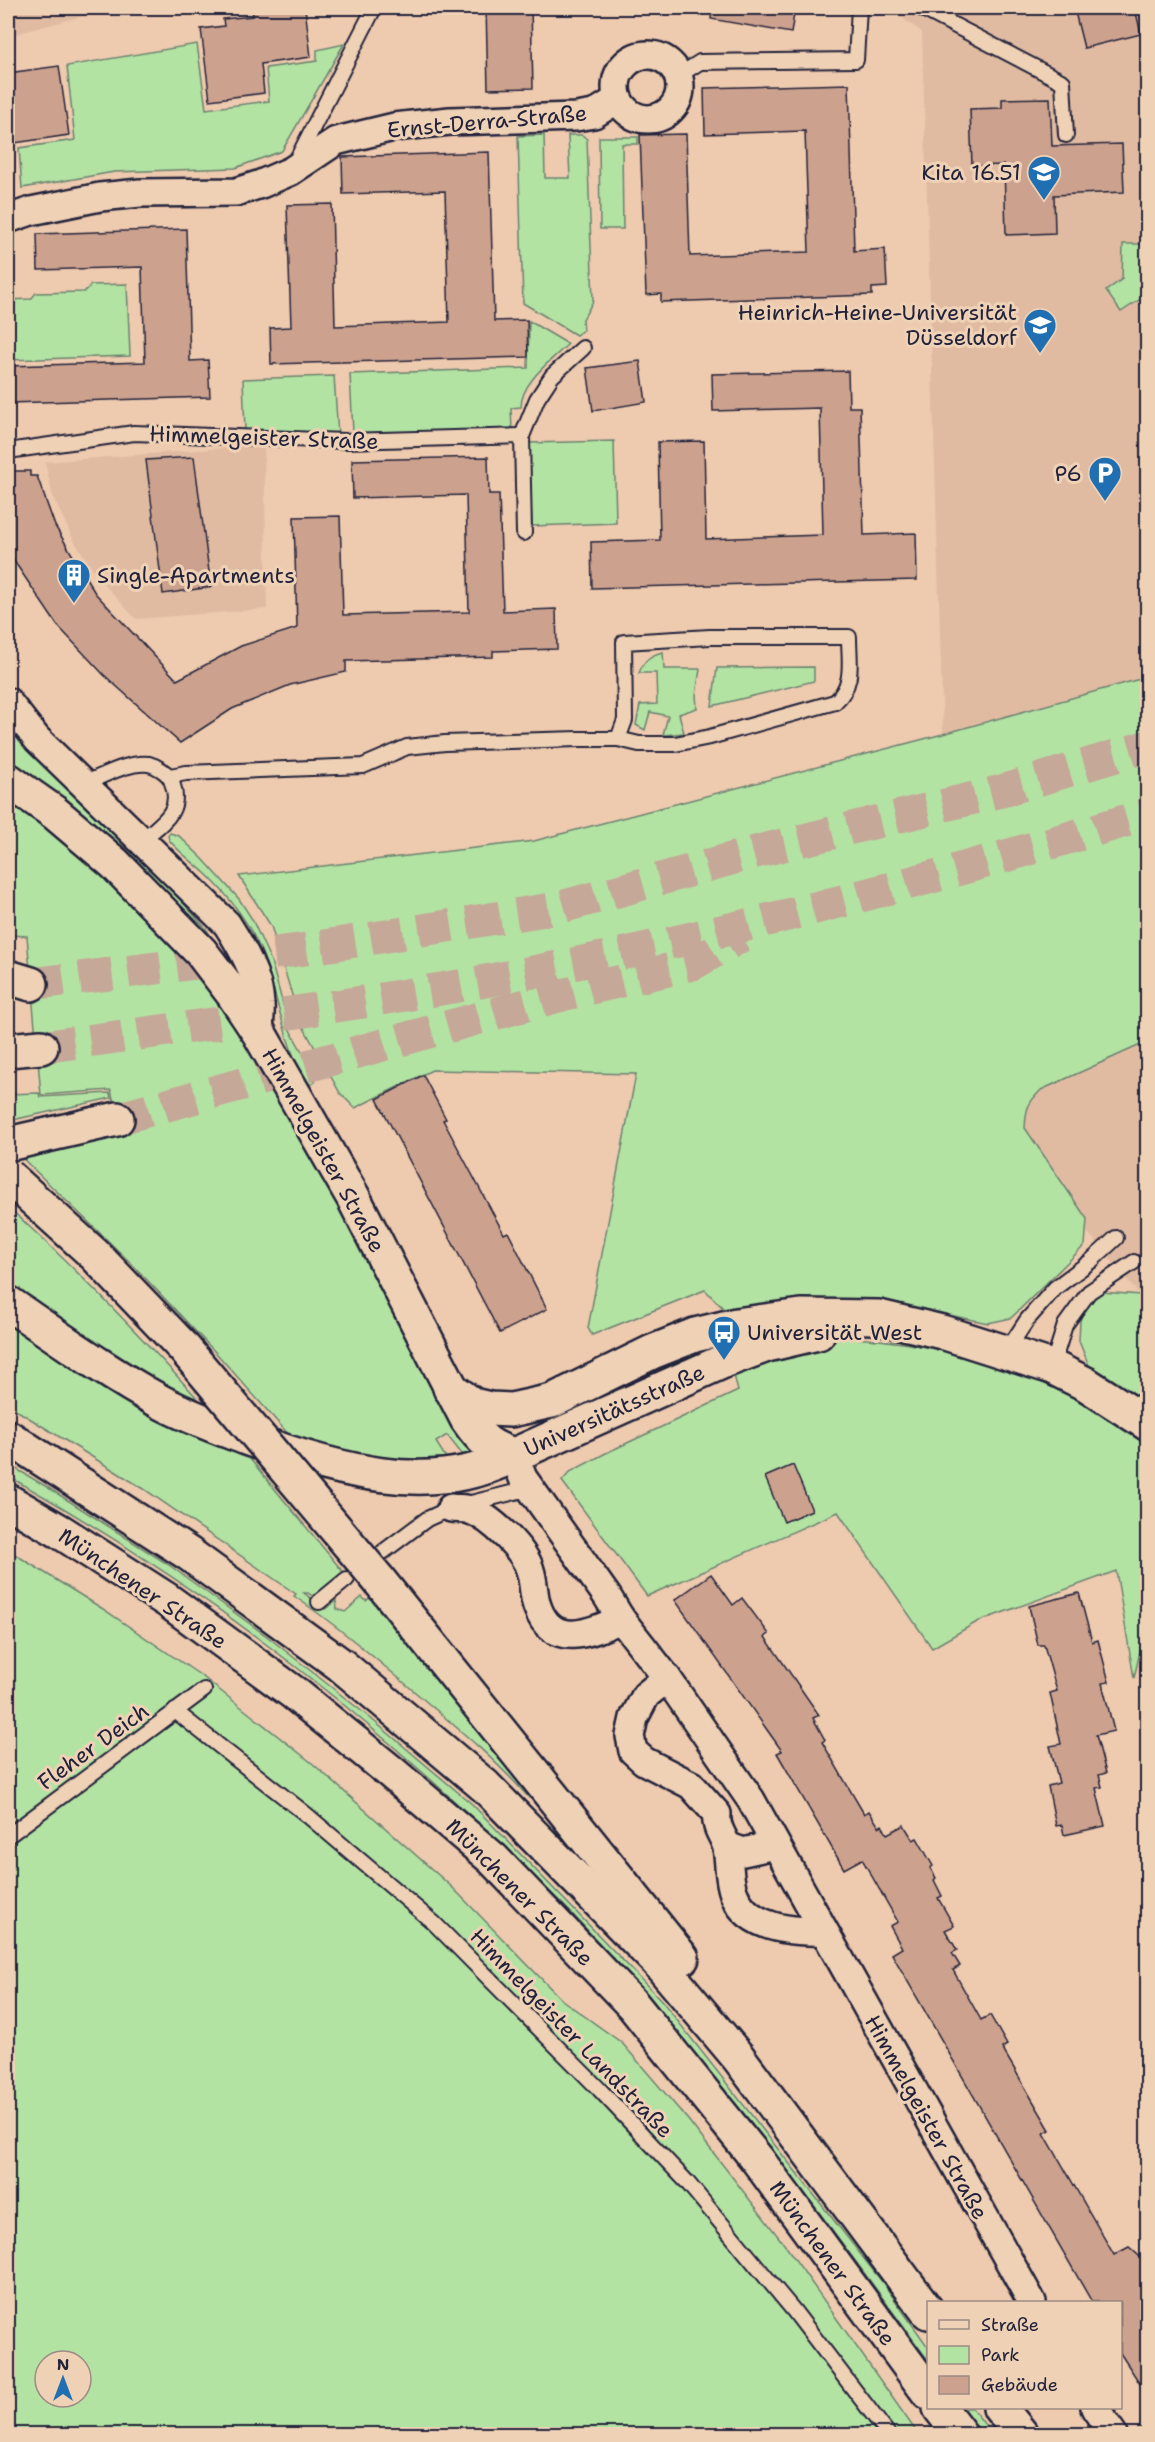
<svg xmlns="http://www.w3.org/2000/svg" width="1155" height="2442" viewBox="0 0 1155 2442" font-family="'Shantell Sans',sans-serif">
  <rect width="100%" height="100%" fill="#eecaae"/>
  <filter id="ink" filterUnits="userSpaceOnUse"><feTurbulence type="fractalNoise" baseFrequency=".0167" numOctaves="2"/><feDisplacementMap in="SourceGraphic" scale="12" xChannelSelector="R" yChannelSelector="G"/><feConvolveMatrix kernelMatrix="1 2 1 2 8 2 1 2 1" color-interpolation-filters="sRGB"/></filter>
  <g filter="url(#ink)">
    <g fill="#e0bba2">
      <path d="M8 8H113L8 36Z"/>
      <path d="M888 8H1147V677L943 734 922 32Z"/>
      <path d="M264 445 267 609 136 619 100 580 73 539 53 497 45 462Z"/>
      <path d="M1147 1029V1304L982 1104Z"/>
    </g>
    <g fill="#b3e3a3" stroke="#6a826f" stroke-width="1.5" fill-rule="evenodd">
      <path d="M197 44 206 109 269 101 266 68 317 61V50L344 44 282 151 235 168 114 172 22 188 19 148 75 140 67 66Z"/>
      <path d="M544 135 545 178H570L568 135H582L587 139 593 301 582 321 583 330 576 335 523 303 518 136Z"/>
      <path d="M599 137H638V144H622L623 229H600Z"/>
      <path d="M1123 244H1147L1148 294 1121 312 1106 291 1122 279Z"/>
      <path d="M127 284 130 356 8 360V300L31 299 36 293 84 292 91 285Z"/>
      <path d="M529 321 568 344C551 361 521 382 521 407L511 408 512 430 353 433 350 374 528 368Z"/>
      <path d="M334 376 338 435 245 431 243 379Z"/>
      <path d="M614 441 616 523 532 526 529 443Z"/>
      <path d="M663 652 664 669H700L696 695 697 708 679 714 684 733 663 735 668 716 650 712 645 730 636 725 640 705 657 704 656 673H639C644 660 650 655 663 652Z"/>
      <path d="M814 667V681L712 706 717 668Z"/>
      <path d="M1147 677V1042L1041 1090C1027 1104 1026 1109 1025 1128L1087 1219 1085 1245 1011 1318 988 1323 887 1302 800 1301 725 1310 705 1290 592 1335 588 1328 636 1074 432 1070 355 1108 340 1093 300 1021 271 926 239 876 534 841 943 734Z"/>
      <path d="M8 721 147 862 207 930 222 954 18 770 8 764Z"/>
      <path d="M8 796 103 869 189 959 243 1035 306 1145 459 1434 471 1451V1455L465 1458 447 1435 436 1442 448 1461H386L298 1445 217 1354 132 1264 21 1157 121 1132 111 1090 41 1095 27 936 8 935Z"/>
      <path d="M170 833 179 836 203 859 239 899 252 919 271 961 290 1030 315 1075 316 1081 311 1085C291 1072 275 987 265 961 253 928 232 899 206 874 194 863 180 853 169 840L168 835Z"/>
      <path d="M39 1093 40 1097 110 1093 111 1098 8 1121V1094Z"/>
      <path d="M8 1207C78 1270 143 1338 207 1409L166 1389 8 1288Z"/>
      <path d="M1101 1292 1141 1295 1147 1301V1402L1090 1368 1079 1341 1080 1321 1084 1309Z"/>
      <path d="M8 1315 241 1448 344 1573 317 1599 308 1593H304L325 1609 336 1601 337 1609 345 1612 362 1597 366 1601 372 1596 533 1796 529 1798C497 1761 460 1730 422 1698 381 1663 339 1627 294 1596L296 1594 144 1489 8 1405Z"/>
      <path d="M832 1337C949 1340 1053 1375 1147 1443V1620L1134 1678 1116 1571 977 1622 932 1648 838 1512 647 1596 562 1481 570 1472 606 1453 738 1391 733 1371Z"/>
      <path d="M8 1464 47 1487 169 1565 268 1637 369 1717 472 1804 662 2001 883 2283 928 2347V2360C818 2209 706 2057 578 1920 556 1896 531 1874 508 1852 358 1705 190 1578 8 1476Z"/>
      <path d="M8 1550 103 1609 203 1677 312 1763 453 1888 562 2000 622 2043 688 2120 787 2248 918 2434H8ZM45 2361H81V2397H45Z"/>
      <path d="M962 2408H972L992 2434H982Z"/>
    </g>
    <g fill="#cca28e" stroke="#22223b" stroke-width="1.5">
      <path d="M252 8H305L311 57 261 64 264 93 210 100 201 29 224 26 223 19 253 16Z"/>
      <path d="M486 8H531L533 88 488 89Z"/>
      <path d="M712 8H795L791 33 711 19Z"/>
      <path d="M1074 8H1135L1141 34 1084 48Z"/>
      <path d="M59 66 69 135 8 144V73Z"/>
      <path d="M849 84 854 251 885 249 887 287 872 288V295L661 302V294L646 295 640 135 686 134 690 256 809 252 805 131 705 134 704 88Z"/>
      <path d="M1050 98 1052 146 1122 144 1124 192 1054 195 1055 233 1006 235 1004 165 972 166 970 109 1002 108V99Z"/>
      <path d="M489 152 494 321 527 320 528 357 271 364 270 328 291 327 287 205 332 204 335 326 449 322 445 191 343 194 342 157Z"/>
      <path d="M186 229 190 361 208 360 210 397 8 403V366L145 362 142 267 38 270 37 234Z"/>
      <path d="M640 361 646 402 593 411 587 368Z"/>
      <path d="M848 371 849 407H860L864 535 916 533 917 580 592 588 591 542 660 540 658 442 704 441 706 539 823 535 820 408 713 411 712 374Z"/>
      <path d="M194 457 211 587 163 594 146 460Z"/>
      <path d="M488 457 489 494H499L503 611 556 609 557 649 493 651V657L346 661V672L290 685 232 709 180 743 104 675 57 625 8 552V471H30V476H37L55 526 95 593 177 680 241 646 297 628 294 517 340 516 343 615 469 612 466 495 353 498 352 460Z"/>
      <path d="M423 1075 446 1119 443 1120 504 1234 508 1232 547 1309 500 1333 377 1099Z"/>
      <path d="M793 1465 812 1510 784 1522 765 1477Z"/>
      <path d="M711 1574 733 1605 742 1598 769 1634 765 1637 819 1715 813 1718 825 1740 822 1742 864 1814 869 1811 879 1827 882 1825 887 1834 904 1825 913 1840 917 1838 933 1866 930 1868 936 1878 934 1880 942 1896 938 1898 954 1926 945 1930 957 1950 952 1953 960 1966 953 1970 981 2020 990 2015 1007 2045 1002 2048 1050 2130 1044 2133 1114 2255 1129 2247 1148 2264V2396L1120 2353V2302H1092L892 1954 902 1948 890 1926 898 1922 862 1859 844 1869 777 1753 782 1751 675 1600Z"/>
      <path d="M1079 1593 1092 1642 1098 1640 1109 1682 1102 1683 1114 1731 1096 1735 1106 1773 1099 1775 1102 1787 1096 1788 1105 1826 1064 1835 1062 1825 1056 1826 1048 1786 1059 1783 1050 1746 1061 1744 1050 1693 1057 1691 1044 1645H1038L1029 1606Z"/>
    </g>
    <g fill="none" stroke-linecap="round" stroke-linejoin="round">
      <g stroke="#c5a897" stroke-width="33" stroke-dasharray="33 16" stroke-linecap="butt">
        <path d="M31 984 306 949 558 908 763 850 1002 791 1148 746"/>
        <path d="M41 1047C214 1024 387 1002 558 967 757 927 954 873 1148 814"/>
        <path d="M117 1119 562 995 693 964 741 936"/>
      </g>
      <defs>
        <g id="lane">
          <path d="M921 8 1063 82 1066 135"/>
          <path d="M678 76 700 62 856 60 859 8"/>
          <path d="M296 161 374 8"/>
          <path d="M8 451 134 433 345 441 522 436"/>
          <path d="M524 533 522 436 537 399 552 376 583 348"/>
          <path d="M170 776 186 773 363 766 407 747 445 743 579 739H618L639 744H675L710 737 835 702C855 684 849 662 849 637H710L624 642 625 720 618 739"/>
          <path d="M83 784C101 777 129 761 149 764 157 766 168 773 171 780 184 811 163 822 142 840"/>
          <path d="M1006 1352 1027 1320 1055 1288 1091 1261 1116 1238"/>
          <path d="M1052 1367 1065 1325 1089 1292 1134 1262"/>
          <path d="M383 1552 427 1519 451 1508 531 1488"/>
          <path d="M319 1602 347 1579"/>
          <path d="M175 1711 307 1815 434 1923 600 2090 687 2182 794 2311 888 2434"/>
          <path d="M8 1836 204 1690"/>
        </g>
        <g id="street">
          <circle cx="648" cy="87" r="32"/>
          <path d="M8 219 31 211 100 197 140 193 236 192 261 184 291 171 336 141 394 127 450 121 576 117 594 114 618 99"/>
          <path d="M8 702 37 739 227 924C241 946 259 976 260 1004 261 1013 259 1023 259 1033"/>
          <path d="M514 1455 523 1478 607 1596 621 1619 667 1678 751 1800 1032 2302"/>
          <path d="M451 1508C457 1509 464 1508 470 1510 490 1517 524 1549 530 1570 534 1582 533 1594 537 1606 552 1650 590 1633 621 1619"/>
          <path d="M667 1678 646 1695 634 1718 630 1736 633 1751 644 1761 691 1785 717 1814C715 1829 724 1835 727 1848 730 1864 728 1879 734 1894 747 1928 792 1932 823 1931"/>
          <path d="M727 1846 743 1852 775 1845"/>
          <path d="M1095 2408 1113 2434"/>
        </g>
        <g id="secondary">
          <path d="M8 780 55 813 114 863 201 952 233 994 259 1033 353 1197 467 1419C482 1441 489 1447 514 1455"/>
          <path d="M450 1388 473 1405 490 1409 511 1410 552 1401 652 1352 695 1335 736 1325 801 1316 879 1317 942 1332 1052 1367 1086 1384 1148 1424"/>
          <path d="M514 1455 724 1361 767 1345 818 1333"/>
        </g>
        <g id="highway">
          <path d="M8 977 31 984"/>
          <path d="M8 1050 41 1047"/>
          <path d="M8 1144 117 1119"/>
          <path d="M8 1303C58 1337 108 1373 161 1402 189 1417 220 1428 249 1439 332 1469 432 1499 514 1455"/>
          <path d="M8 1437 189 1554 341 1665 485 1786 658 1962 738 2057 928 2312"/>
          <path d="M8 1501 61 1532 167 1600 294 1693 391 1772 493 1859 633 2005 757 2159 928 2392"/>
          <path d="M378 1579 682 1958"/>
          <path d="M940 2408 960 2434"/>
          <path d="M1000 2408 1021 2434"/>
        </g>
      </defs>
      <use href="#lane" stroke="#22223b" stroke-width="18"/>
      <use href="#street" stroke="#22223b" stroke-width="32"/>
      <use href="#secondary" stroke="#22223b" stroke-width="38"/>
      <use href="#highway" stroke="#22223b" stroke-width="38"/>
      <use href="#lane" stroke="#efd1b5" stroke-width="14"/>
      <use href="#street" stroke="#efd1b5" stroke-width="27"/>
      <use href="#secondary" stroke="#efd1b5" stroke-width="33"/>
      <use href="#highway" stroke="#efd1b5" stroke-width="33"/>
      <defs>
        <path id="highway-bridge" d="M8 1176 95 1255 183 1347 378 1579"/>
      </defs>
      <use href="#highway-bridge" stroke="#22223b" stroke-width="38" stroke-linecap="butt"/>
      <use href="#highway-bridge" stroke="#efd1b5" stroke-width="33"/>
    </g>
  </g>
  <defs>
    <symbol id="school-pin" viewBox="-11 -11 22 30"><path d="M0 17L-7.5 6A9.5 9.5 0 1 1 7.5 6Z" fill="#1f6fb2" stroke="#efd1b5"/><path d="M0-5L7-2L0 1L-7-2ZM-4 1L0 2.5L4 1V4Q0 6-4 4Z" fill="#fff"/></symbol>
    <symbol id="university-pin" viewBox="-11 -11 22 30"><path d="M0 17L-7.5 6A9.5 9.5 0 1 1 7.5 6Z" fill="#1f6fb2" stroke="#efd1b5"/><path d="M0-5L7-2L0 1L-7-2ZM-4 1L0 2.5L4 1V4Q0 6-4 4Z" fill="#fff"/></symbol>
    <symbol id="parking-pin" viewBox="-11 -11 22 30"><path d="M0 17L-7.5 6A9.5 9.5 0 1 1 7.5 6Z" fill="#1f6fb2" stroke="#efd1b5"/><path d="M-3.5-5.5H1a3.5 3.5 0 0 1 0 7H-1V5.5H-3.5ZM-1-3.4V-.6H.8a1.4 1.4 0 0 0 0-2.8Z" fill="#fff"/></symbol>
    <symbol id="building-pin" viewBox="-11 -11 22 30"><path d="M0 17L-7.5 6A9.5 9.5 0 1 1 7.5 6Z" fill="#1f6fb2" stroke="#efd1b5"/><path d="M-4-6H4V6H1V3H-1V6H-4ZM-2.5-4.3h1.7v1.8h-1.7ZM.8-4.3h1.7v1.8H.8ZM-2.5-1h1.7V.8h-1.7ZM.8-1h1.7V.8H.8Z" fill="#fff"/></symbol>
    <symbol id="bus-pin" viewBox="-11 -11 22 30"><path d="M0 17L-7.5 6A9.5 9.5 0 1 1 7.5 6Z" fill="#1f6fb2" stroke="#efd1b5"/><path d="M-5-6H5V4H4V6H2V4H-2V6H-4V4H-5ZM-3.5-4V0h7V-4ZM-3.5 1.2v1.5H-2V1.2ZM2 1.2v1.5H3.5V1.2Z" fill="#fff"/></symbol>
  </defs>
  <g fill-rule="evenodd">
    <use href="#school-pin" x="1025" y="153" width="38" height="52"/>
    <use href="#university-pin" x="1021" y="306" width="38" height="52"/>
    <use href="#parking-pin" x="1086" y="454" width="38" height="52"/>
    <use href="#building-pin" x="55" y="556" width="38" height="52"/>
    <use href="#bus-pin" x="705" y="1313" width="38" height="52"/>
  </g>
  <g text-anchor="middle" stroke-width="6" stroke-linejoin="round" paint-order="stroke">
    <g font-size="22" fill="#22223b" stroke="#efd1b5">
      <text transform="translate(487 121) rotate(-5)" y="8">Ernst-Derra-Straße</text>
      <text transform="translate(264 437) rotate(2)" y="8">Himmelgeister Straße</text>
      <text transform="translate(324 1150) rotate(61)" y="8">Himmelgeister Straße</text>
      <text transform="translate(614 1410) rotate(-24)" y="8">Universitätsstraße</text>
      <text transform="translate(143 1588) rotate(34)" y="8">Münchener Straße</text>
      <text transform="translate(93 1746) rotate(-36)" y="8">Fleher Deich</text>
      <text transform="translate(520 1892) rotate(45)" y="8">Münchener Straße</text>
      <text transform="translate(572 2033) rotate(46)" y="8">Himmelgeister Landstraße</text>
      <text transform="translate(927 2117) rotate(61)" y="8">Himmelgeister Straße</text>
      <text transform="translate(833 2263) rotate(54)" y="8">Münchener Straße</text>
    </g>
    <g font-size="22" fill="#22223b" stroke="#efd1b5" text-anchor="end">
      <text x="1021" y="180">Kita 16.51</text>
      <text x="1017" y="320">Heinrich-Heine-Universität<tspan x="1017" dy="25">Düsseldorf</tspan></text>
      <text x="1082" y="481">P6</text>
      <text x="97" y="583" text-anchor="start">Single-Apartments</text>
      <text x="747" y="1340" text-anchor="start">Universität West</text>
    </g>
  </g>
  <rect width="1155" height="2442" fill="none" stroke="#efd1b5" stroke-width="30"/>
  <rect x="15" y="15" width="1125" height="2412" fill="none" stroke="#22223b" stroke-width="2" filter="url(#ink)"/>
  <rect x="927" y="2301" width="195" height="108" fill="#efd1b5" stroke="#9d8b84" stroke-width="1.5"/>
  <rect x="939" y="2320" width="30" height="9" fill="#efd1b5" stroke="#9d8b84" stroke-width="1.5"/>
  <text x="981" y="2331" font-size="18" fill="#22223b">Straße</text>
  <rect x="939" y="2346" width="30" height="18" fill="#b3e3a3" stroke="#9d8b84" stroke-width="1.5"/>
  <text x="981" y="2361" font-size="18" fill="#22223b">Park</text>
  <rect x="939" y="2376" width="30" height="18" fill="#cca28e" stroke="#9d8b84" stroke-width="1.5"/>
  <text x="981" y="2391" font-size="18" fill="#22223b">Gebäude</text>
  <g transform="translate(63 2379)"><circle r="28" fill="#efd1b5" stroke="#9d8b84" stroke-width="1.5"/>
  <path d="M0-4.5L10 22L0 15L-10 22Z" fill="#1f6fb2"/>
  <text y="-9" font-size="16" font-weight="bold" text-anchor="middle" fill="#22223b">N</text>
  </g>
</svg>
